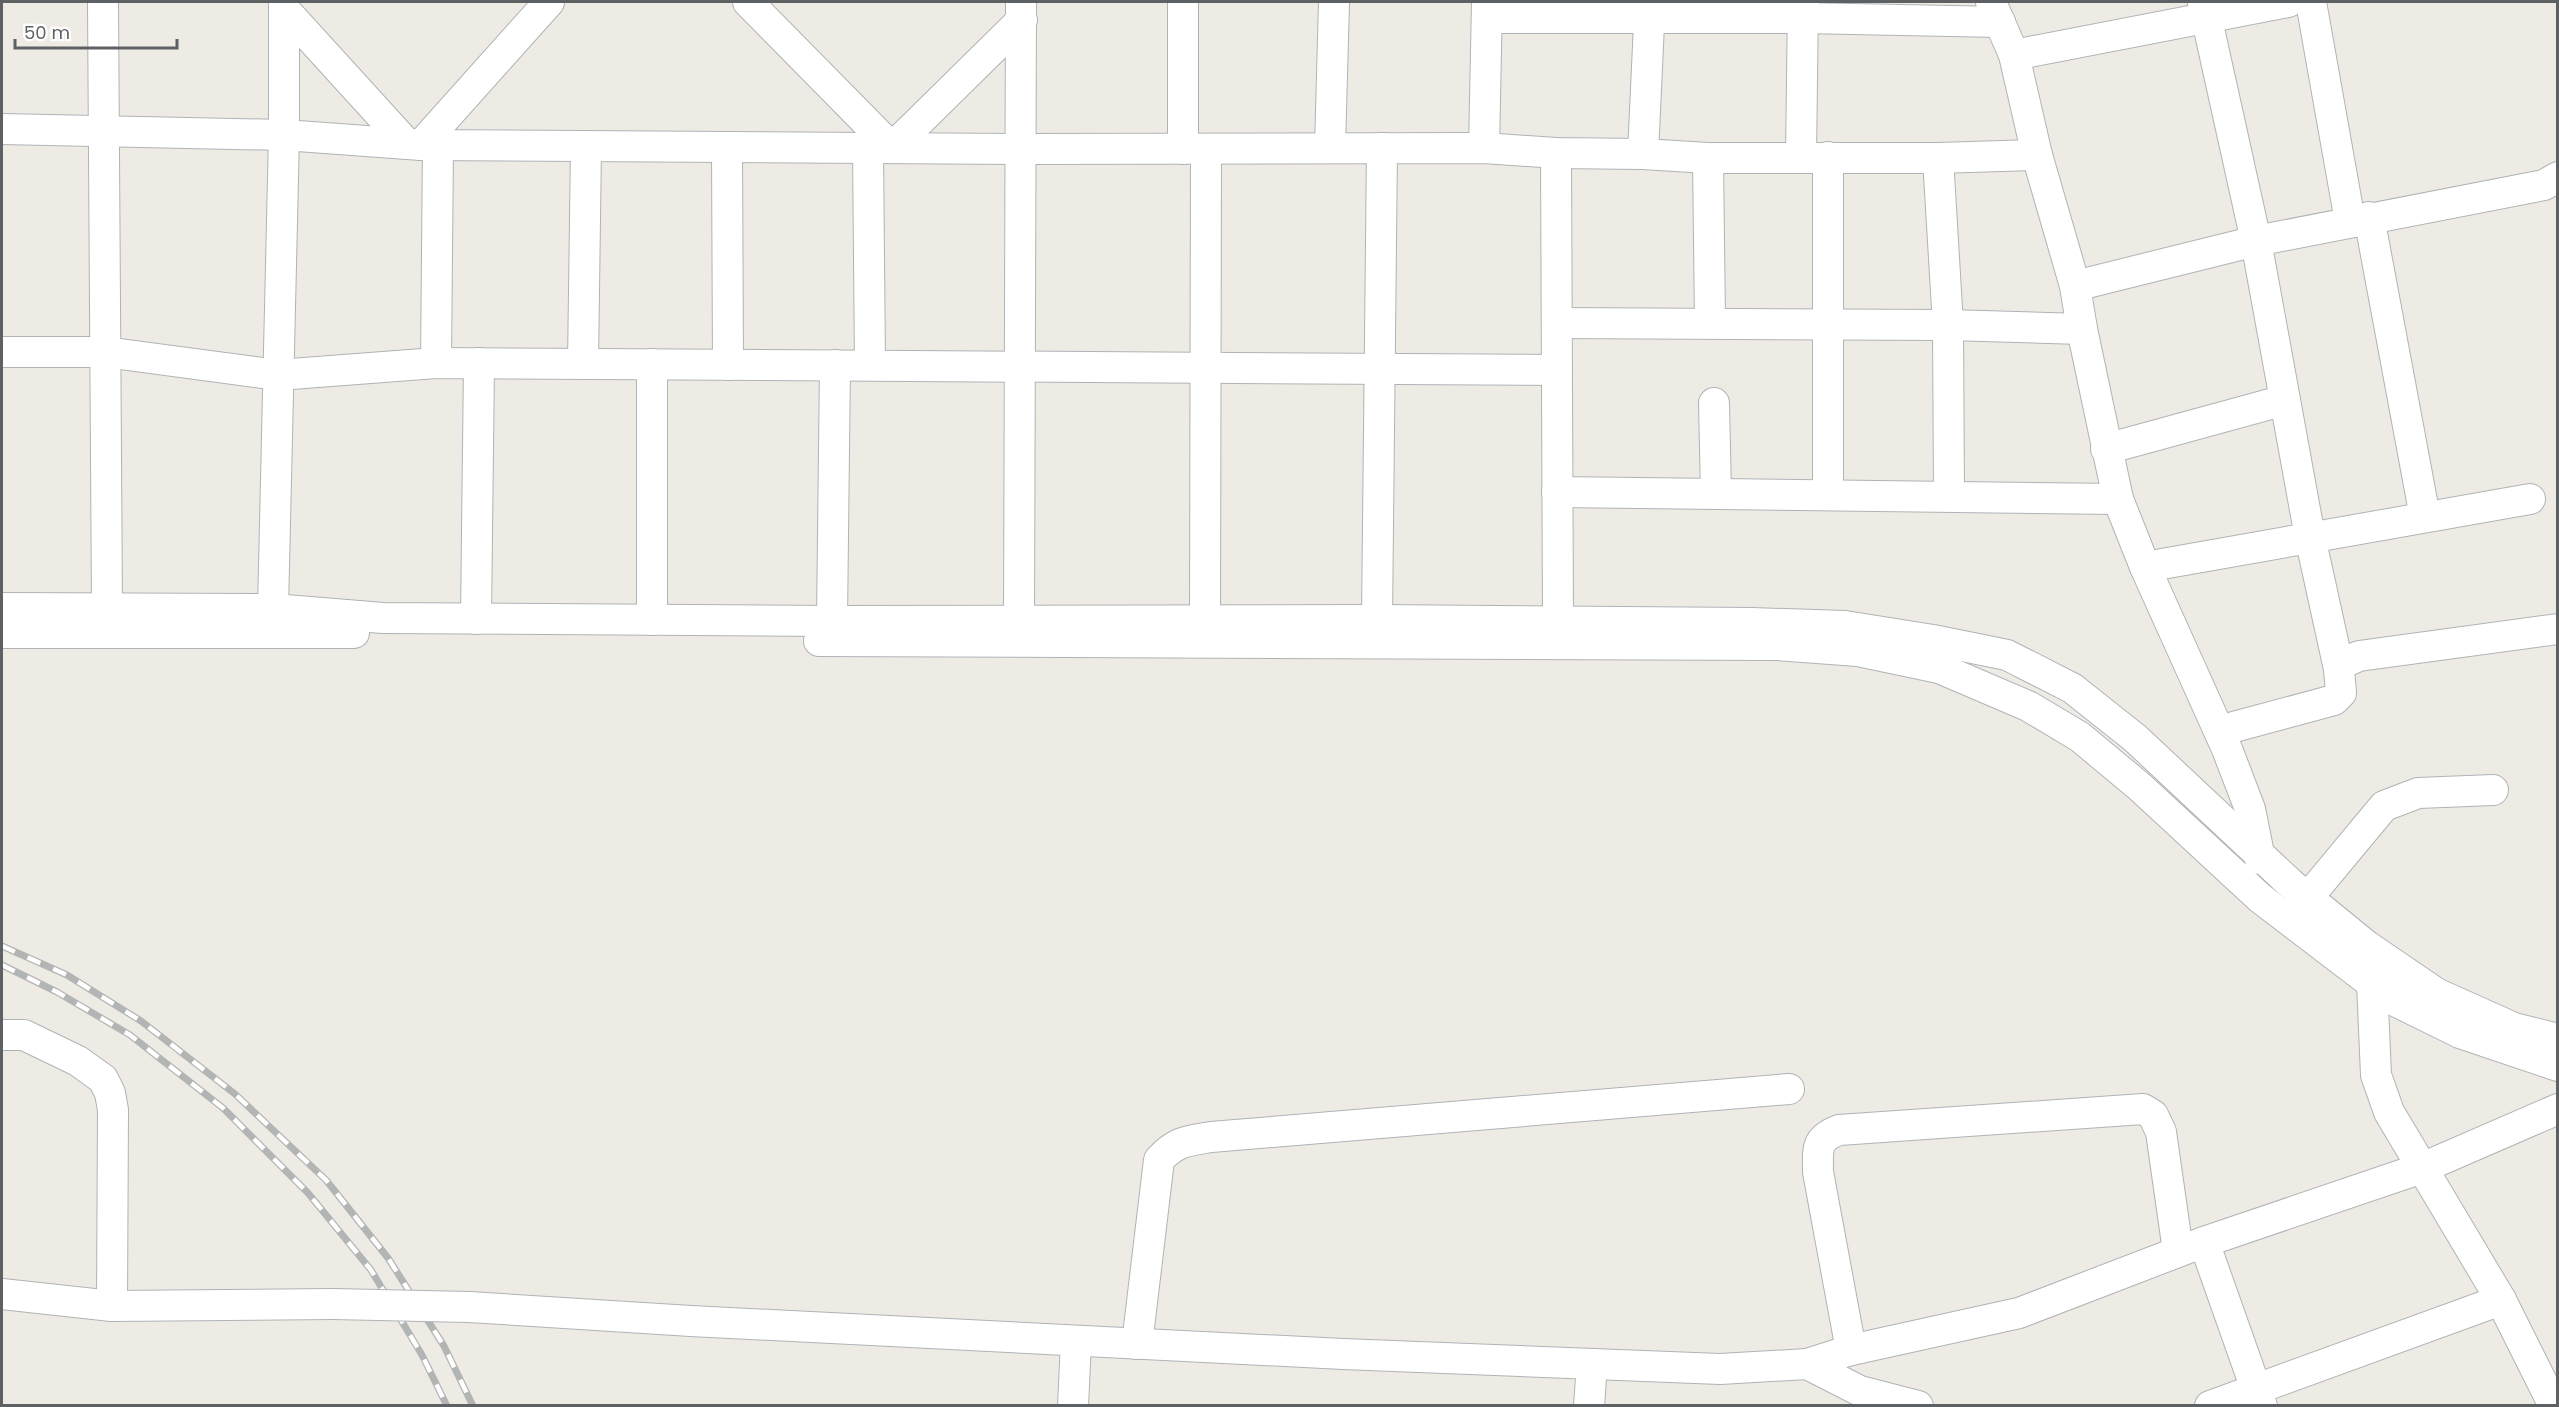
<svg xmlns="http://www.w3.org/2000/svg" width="2559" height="1407" viewBox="0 0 2559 1407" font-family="Poppins,sans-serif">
  <rect width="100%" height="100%" fill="#eeebe5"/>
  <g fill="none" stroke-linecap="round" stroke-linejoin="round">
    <defs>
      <g id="minor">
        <path d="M103 2 107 608"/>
        <path d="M748 2 892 148 1022 20"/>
        <path d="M1183 2V149"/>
        <path d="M1991 2 2014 55 2037 155 2075 286 2082 329 2118 499 2145 567 2227 749 2250 809 2260 859"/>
        <path d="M2203 2 2256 241 2310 537 2339 669"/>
        <path d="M2311 2 2350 221"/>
        <path d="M284 9 407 144"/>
        <path d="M1487 18H1803L2000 22"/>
        <path d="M2014 55 2288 2"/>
        <path d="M2 129 284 135 421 145 1022 149 1484 148 1556 153 1643 154 1708 158H1938L2037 155"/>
        <path d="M421 145 549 2"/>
        <path d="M727 147 728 365"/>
        <path d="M868 148 870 365"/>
        <path d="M1330 148 1334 2"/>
        <path d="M1484 148 1487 2"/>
        <path d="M1556 153 1558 621"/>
        <path d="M1643 154 1650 2"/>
        <path d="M1801 157 1803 2"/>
        <path d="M1708 158 1710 323"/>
        <path d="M1938 158 1948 325 1949 496"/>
        <path d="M2369 217 2425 517"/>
        <path d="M2075 286 2256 241 2544 185 2558 177"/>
        <path d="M1557 323 1948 325 2082 329"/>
        <path d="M2 352H105L278 375 436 363 1557 370"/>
        <path d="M436 363 438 145"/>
        <path d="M583 364 586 146"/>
        <path d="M1714 403 1716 494"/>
        <path d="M2106 449 2285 400"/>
        <path d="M1557 492 2118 499"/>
        <path d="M1828 495V157"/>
        <path d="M2145 567 2530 499"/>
        <path d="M2 608 273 609 383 618 832 621 1377 620 1752 623 1845 626 1933 640 2007 655 2072 688 2135 738 2291 884 2367 946 2436 993 2514 1028 2558 1039"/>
        <path d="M273 609 284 135V2"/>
        <path d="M476 619 479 363"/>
        <path d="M652 620V364"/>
        <path d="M1205 620 1206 149"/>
        <path d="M1377 620 1382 148"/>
        <path d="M832 621 835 365"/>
        <path d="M1019 621 1021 2"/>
        <path d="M2 633H354"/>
        <path d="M819 641 1776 645 1858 651 1939 668 2028 706 2080 737 2140 787 2260 898 2395 1001 2460 1033 2558 1066"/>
        <path d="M2219 731 2334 700 2341 693 2339 669 2345 662 2359 656 2558 629"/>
        <path d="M2296 912 2384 806 2418 793 2493 790"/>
        <path d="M2376 972 2372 983 2376 1075 2389 1112 2501 1300 2554 1406"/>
        <path d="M2 1035H24L78 1061 103 1079 110 1093 113 1110 112 1306"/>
        <path d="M2204 1242 2262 1406"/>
        <path d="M2 1294 112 1306 333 1304"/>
        <path d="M469 1307 691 1321 1343 1354 1720 1369 1807 1364 1851 1350 2019 1313 2204 1242 2422 1168 2558 1109"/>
        <path d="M1137 1344 1159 1160C1176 1141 1187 1141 1211 1137L1789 1089"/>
        <path d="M1851 1350 1818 1172C1818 1149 1815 1139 1839 1130L2143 1109 2153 1115 2161 1132 2178 1251"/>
        <path d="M1807 1364 1860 1391 1918 1406"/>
        <path d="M1073 1406 1076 1341"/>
        <path d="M1589 1406 1592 1364"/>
        <path d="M2210 1406 2501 1300"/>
      </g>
    </defs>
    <use href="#minor" stroke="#b0b3b6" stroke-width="32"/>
    <use href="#minor" stroke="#fff" stroke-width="30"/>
    <defs>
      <g id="rail">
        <path d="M2 946 67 975 141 1021 235 1094 326 1180 388 1258 444 1346 473 1406"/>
        <path d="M2 965 57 992 130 1035 223 1108 308 1193 371 1270 422 1355 447 1406"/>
      </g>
    </defs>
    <use href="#rail" stroke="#b3b4b4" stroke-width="7"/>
    <use href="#rail" stroke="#fff" stroke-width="4.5" stroke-dasharray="14" stroke-linecap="butt"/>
    <defs>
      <path id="minor-bridge" d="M333 1304 469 1307"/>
    </defs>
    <use href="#minor-bridge" stroke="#b0b3b6" stroke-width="32" stroke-linecap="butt"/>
    <use href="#minor-bridge" stroke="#fff" stroke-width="30"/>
  </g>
  <rect width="2559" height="1407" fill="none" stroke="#5d6164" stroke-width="6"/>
  <path d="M15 39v9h162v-9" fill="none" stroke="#5d6164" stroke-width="3"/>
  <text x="24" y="39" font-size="18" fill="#5d6164" stroke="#ffffff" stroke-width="4.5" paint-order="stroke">50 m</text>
</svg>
